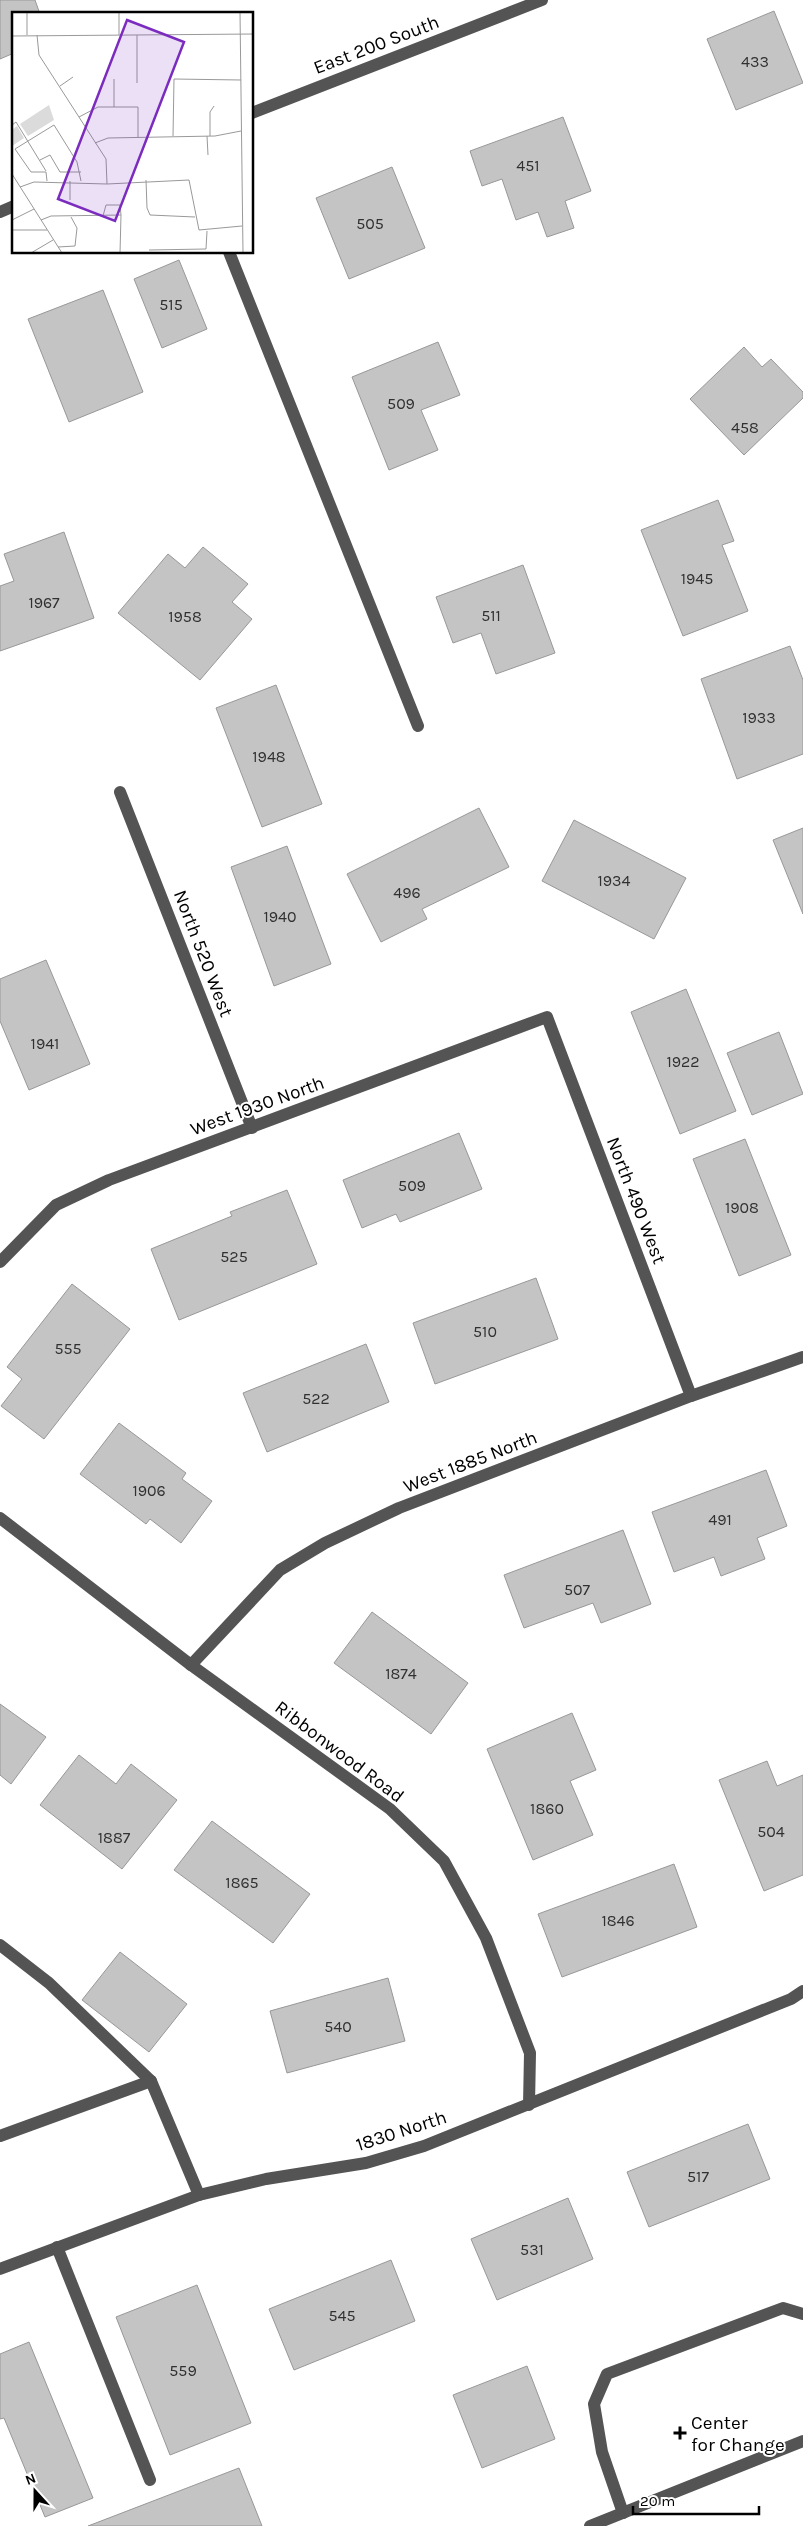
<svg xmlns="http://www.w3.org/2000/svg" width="803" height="2526" viewBox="0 0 803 2526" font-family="Karla,sans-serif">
  <rect width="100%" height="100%" fill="#fff"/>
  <g fill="#c4c4c4" stroke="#989898">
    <path d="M0 0H35L40 14H14V53L0 59Z"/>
    <path d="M774 11 803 83 736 110 707 39Z"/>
    <path d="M563 117 591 191 565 201 574 228 547 237 538 212 516 220 502 179 482 186 470 151Z"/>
    <path d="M392 167 425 248 349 279 316 198Z"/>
    <path d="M179 260 207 329 162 348 134 279Z"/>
    <path d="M103 290 143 392 69 422 28 319Z"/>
    <path d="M438 342 460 395 421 410 438 450 389 470 352 377Z"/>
    <path d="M744 347 762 367 771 359 803 392V398L744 455 690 399Z"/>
    <path d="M718 500 734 541 722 545 748 611 683 636 641 530Z"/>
    <path d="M64 532 94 618 0 651V586L14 581 4 554Z"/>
    <path d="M203 547 248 584 232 602 252 619 200 680 118 613 168 554 185 568Z"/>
    <path d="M523 565 555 653 496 674 481 633 453 643 436 597Z"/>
    <path d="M790 646 803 680V754L737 779 701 679Z"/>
    <path d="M276 685 322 804 262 827 216 708Z"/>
    <path d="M479 808 509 867 422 909 427 919 381 942 347 874Z"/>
    <path d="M574 820 686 878 654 939 542 881Z"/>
    <path d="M803 828V914L773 840Z"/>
    <path d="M287 846 331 964 274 986 231 867Z"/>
    <path d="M46 960 90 1064 29 1090 0 1021V979Z"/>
    <path d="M686 989 736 1111 680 1134 631 1012Z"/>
    <path d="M779 1032 803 1094 752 1115 727 1053Z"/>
    <path d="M459 1133 482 1189 400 1222 396 1214 362 1228 343 1180Z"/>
    <path d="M745 1139 791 1255 739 1276 693 1159Z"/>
    <path d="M287 1190 317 1264 179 1320 151 1249 232 1216 230 1212Z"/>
    <path d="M536 1278 558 1339 435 1384 413 1323Z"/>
    <path d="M72 1284 130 1329 44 1439 1 1406 22 1379 7 1367Z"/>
    <path d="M366 1344 389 1402 267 1452 243 1393Z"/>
    <path d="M119 1423 186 1473 182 1479 212 1501 181 1543 150 1519 146 1524 80 1474Z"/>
    <path d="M766 1470 787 1526 757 1538 765 1559 721 1576 714 1557 674 1572 652 1512Z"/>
    <path d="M623 1530 651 1604 601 1623 593 1603 524 1628 504 1575Z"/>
    <path d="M372 1612 468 1683 431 1734 334 1663Z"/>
    <path d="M0 1704 46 1737 11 1784 0 1775Z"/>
    <path d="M572 1713 596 1770 570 1781 593 1835 533 1860 487 1749Z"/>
    <path d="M79 1755 116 1784 131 1764 177 1800 122 1869 40 1805Z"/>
    <path d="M767 1761 777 1786 803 1775V1875L764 1891 719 1780Z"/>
    <path d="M212 1821 310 1894 273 1943 174 1870Z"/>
    <path d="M674 1864 697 1927 562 1977 538 1914Z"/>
    <path d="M120 1952 187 2004 149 2052 82 2000Z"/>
    <path d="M388 1978 405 2041 287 2073 270 2011Z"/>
    <path d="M748 2124 770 2179 649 2227 627 2172Z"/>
    <path d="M568 2198 593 2259 497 2300 471 2239Z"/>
    <path d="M391 2260 415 2321 294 2370 269 2309Z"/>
    <path d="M197 2285 251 2423 170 2455 116 2317Z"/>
    <path d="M29 2342 93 2498 45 2517 4 2418 0 2419V2354Z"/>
    <path d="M527 2366 555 2439 482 2468 453 2395Z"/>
    <path d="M239 2468 262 2526H88Z"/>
  </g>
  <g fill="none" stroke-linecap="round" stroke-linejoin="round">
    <g stroke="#545454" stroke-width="12">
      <path d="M252 113 542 0"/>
      <path d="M0 212 14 206"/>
      <path d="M229 252 418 726"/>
      <path d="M120 792 252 1128"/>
      <path d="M0 1262 56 1205 109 1180 547 1017 691 1396"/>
      <path d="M0 1518 191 1665 390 1809 444 1861 486 1938 530 2053 529 2105"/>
      <path d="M191 1665 280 1570 325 1543 399 1508 691 1396 803 1357"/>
      <path d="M0 1945 49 1983 151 2081 199 2195"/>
      <path d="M0 2136 151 2081"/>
      <path d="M57 2247 150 2480"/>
      <path d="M0 2269 199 2195 266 2179 366 2163 424 2146 791 1999 803 1991"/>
      <path d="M623 2513 602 2452 594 2404 607 2374 783 2308 803 2314"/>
      <path d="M590 2526 803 2441"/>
    </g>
  </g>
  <path fill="#000" stroke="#fff" stroke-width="2" d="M677.5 2425.5h5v5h5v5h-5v5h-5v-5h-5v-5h5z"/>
  <g text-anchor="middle" stroke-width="4" stroke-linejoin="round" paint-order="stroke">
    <g font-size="16" fill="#313131">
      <text x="755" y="67">433</text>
      <text x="528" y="171">451</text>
      <text x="370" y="229">505</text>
      <text x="171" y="310">515</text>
      <text x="401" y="409">509</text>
      <text x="745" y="433">458</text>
      <text x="697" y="584">1945</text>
      <text x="44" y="608">1967</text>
      <text x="491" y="621">511</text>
      <text x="185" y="622">1958</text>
      <text x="759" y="723">1933</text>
      <text x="269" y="762">1948</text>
      <text x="614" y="886">1934</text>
      <text x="407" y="898">496</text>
      <text x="280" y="922">1940</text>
      <text x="45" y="1049">1941</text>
      <text x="683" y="1067">1922</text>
      <text x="412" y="1191">509</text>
      <text x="742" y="1213">1908</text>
      <text x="234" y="1262">525</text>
      <text x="485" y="1337">510</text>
      <text x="68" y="1354">555</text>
      <text x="316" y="1404">522</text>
      <text x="149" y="1496">1906</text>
      <text x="720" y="1525">491</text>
      <text x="577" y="1595">507</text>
      <text x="401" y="1679">1874</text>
      <text x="547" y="1814">1860</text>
      <text x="771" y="1837">504</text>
      <text x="114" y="1843">1887</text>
      <text x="242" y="1888">1865</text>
      <text x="618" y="1926">1846</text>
      <text x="338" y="2032">540</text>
      <text x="698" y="2182">517</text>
      <text x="532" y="2255">531</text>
      <text x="342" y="2321">545</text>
      <text x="183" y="2376">559</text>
    </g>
    <g font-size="19" fill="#000" stroke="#fff">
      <text transform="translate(376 44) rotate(-21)" y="7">East 200 South</text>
      <text transform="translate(204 953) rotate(69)" y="7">North 520 West</text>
      <text transform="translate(257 1105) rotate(-20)" y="7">West 1930 North</text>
      <text transform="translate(637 1200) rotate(69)" y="7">North 490 West</text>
      <text transform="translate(470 1461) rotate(-21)" y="7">West 1885 North</text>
      <text transform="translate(340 1751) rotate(37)" y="7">Ribbonwood Road</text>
      <text transform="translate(401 2130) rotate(-18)" y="7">1830 North</text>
    </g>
    <g font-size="19" fill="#000" stroke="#fff" text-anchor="start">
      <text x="691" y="2429">Center<tspan x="691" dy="22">for Change</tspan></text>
    </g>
  </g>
  <g transform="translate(12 12)">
    <rect width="241" height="241" fill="#fff"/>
    <path d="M37 93 42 108 16 124 8 112ZM5 114 12 126 0 134V118Z" fill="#dbdbdb"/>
    <path fill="none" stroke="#999" stroke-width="1" d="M228 0 231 241M15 23V0M25 23 27 43 94 147 95 172M107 23V0M125 23V71M0 24 242 22M102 67V95M48 74 61 65M67 105 86 95H126V126M0 113 4 110 34 159M161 124 162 67 229 68M195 124 196 143M198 124V100L202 94M83 131 96 126 203 124 229 119M28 148 38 143 48 160H69M0 162 50 241M134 168 135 196 138 203 183 205M35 169 34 160H19L3 137 42 113 65 150 69 169M58 169V188M8 175 22 170 95 172 177 168 187 218 230 214M91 204 94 193H108L109 203M0 208 22 197M29 208 39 204 109 203 108 241M0 218H35M46 235 63 234 65 216 59 205M137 238 194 237 195 219M19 241 41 228"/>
    <path fill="#7b2cbf" fill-opacity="0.15" stroke="#7b2cbf" stroke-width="2.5" d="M115 8 172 30 103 209 46 187Z"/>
    <rect width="241" height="241" fill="none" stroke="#000" stroke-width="2.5"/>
  </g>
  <g transform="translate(35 2491) rotate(339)" stroke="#ffffff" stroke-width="4" paint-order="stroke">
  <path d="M0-4L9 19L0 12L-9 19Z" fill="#000000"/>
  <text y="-8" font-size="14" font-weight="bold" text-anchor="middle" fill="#000000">N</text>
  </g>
  <path d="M633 2506v8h126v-8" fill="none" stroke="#000000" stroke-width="2.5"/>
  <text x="640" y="2506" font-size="15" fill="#000000" stroke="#ffffff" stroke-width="4" paint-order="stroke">20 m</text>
</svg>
